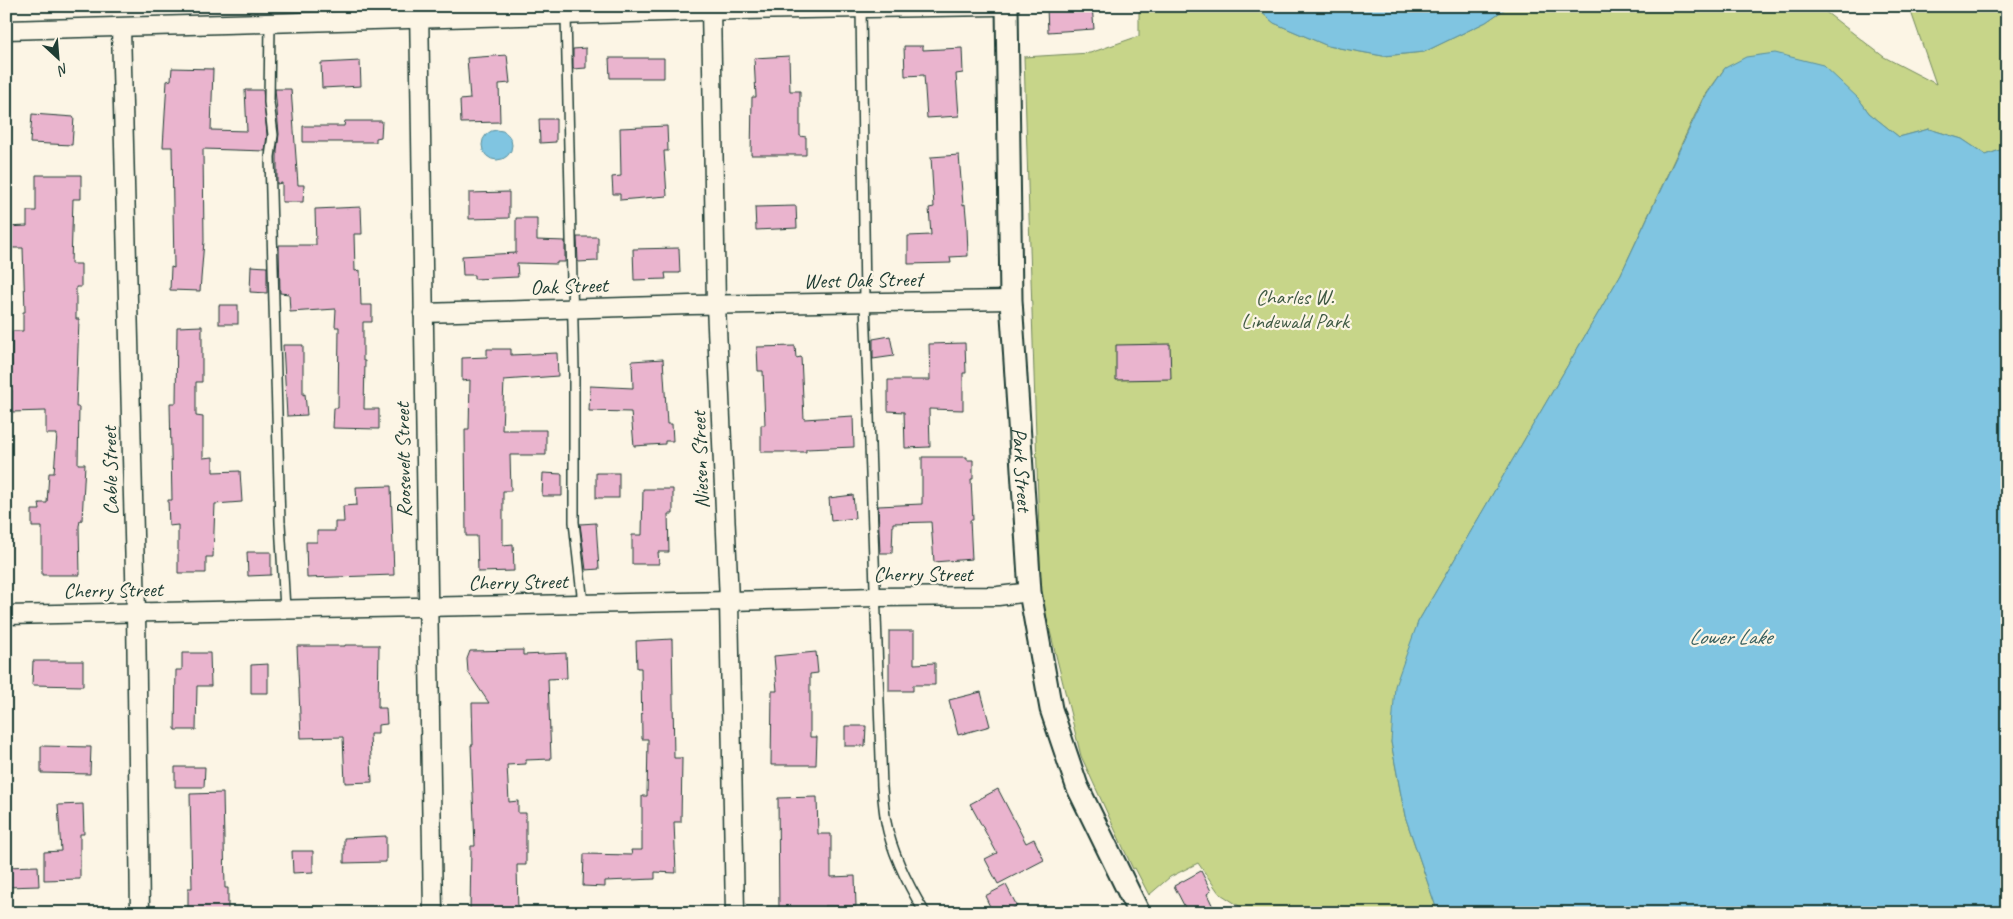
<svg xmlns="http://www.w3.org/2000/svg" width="2013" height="919" viewBox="0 0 2013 919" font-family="Caveat,sans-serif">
  <rect width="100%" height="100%" fill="#fcf5e5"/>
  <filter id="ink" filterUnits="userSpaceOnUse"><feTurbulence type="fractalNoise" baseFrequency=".02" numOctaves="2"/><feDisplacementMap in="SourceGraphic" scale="10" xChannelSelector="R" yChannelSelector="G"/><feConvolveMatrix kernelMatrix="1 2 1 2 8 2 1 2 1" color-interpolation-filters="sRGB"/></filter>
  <g filter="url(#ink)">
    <path fill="#c7d589" stroke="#73895e" d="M1139 6H1254L1274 23 1328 46 1383 56 1424 52 1486 22 1509 6H1818L1884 57 1936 84 1909 6H2007V146L2000 150 1986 155 1962 139 1929 129 1899 137 1869 113 1859 99 1725 68 1702 100 1621 274 1418 622 1391 742 1405 816 1438 913H1250L1219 893 1198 863 1170 877 1149 895 1135 868 1133 869 1081 756 1041 595 1024 57 1090 53 1139 36Z"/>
    <g fill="#80c5e1" stroke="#598f9c">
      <path d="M1254 6H1509L1486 22 1424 52 1383 56 1328 46 1274 23Z"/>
      <path d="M1775 53 1823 65 1859 99 1869 113 1899 137 1929 129 1962 139 1986 155 2000 150 2007 146V913H1438L1405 816 1391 742 1395 686 1418 622 1621 274 1703 100 1725 68 1746 57Z"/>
      <circle cx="497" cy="145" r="15"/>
    </g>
    <g fill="#eab4ce" stroke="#1f3d34">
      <path d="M1070 6H1092L1094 29 1048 32 1047 8Z"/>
      <path d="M904 46H923V50L962 48 963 73 956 74 959 116 927 118 924 75 905 76Z"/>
      <path d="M586 48V68L573 69V49Z"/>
      <path d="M507 55 510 83 499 84 500 122 461 123 460 100 470 99 467 58Z"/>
      <path d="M789 56 790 91H800V136L806 137V155H751L752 97H756L754 58Z"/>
      <path d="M609 58H664V78H610Z"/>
      <path d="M360 61 361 86 322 88 321 63Z"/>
      <path d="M172 68 213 69 211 130 247 131 245 90H263L267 135 265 151 203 149 204 241 200 291 170 290 171 267 174 268 172 147H163L167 81 171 80Z"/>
      <path d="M275 89H291L298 185H304L303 202H282V183L277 184V151L279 134Z"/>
      <path d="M32 114 74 117 72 145 30 143Z"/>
      <path d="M539 119H556V142L540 143Z"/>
      <path d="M345 121H382L381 137 376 138V142H303V126H344Z"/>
      <path d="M667 126 668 151H664L667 196 620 200V194H613L612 177 621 176 620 128Z"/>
      <path d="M959 155 963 205 965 204 967 227 968 256 950 257 951 263 908 264V236L931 235 929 208 934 207 931 157Z"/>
      <path d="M36 175H81V199H73L71 264H81V287H76V319H79L76 407H79L78 464H85L82 520 80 521 79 526 80 575H42V527H32V510H40L39 503H47L49 473H54L57 434H46V411L12 412V390H6V366H12V331H23V312H25L23 248H6V227L27 226V211H36Z"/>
      <path d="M509 192V218L469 219V193Z"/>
      <path d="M796 206 797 228 756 230 755 207Z"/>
      <path d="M361 207 362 234H354L355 271 360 270 361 305H372V322H363V361H365L364 409H379V429L333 428 334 408H338L339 327H335L336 309 290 312 289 294 280 293 279 245H316L315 209Z"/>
      <path d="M516 218H537V240L565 241V262H557V264L517 263 518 277 474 279V275H463L462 256 516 253Z"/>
      <path d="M577 237H598V261L578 262Z"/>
      <path d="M679 248 680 273H665L666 279 634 280 633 249Z"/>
      <path d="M251 266 267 267V293L250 292Z"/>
      <rect x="219" y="305" width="19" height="19"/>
      <path d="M202 326V382H196V416L203 417V458L213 457V472L240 471 242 502 215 504 213 557H206V573H178V525L169 526 168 500H172L170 403H176L177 327Z"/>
      <path d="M890 336 894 356 873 359V339Z"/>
      <path d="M965 343 966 373H963V410L929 409 930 447 905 448 904 412 888 411V380H930L929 344Z"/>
      <path d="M1170 344 1171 379 1116 380V345Z"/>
      <path d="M283 345H303V395L305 394 307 415 287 416Z"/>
      <path d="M795 346 796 358 801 357 804 419 853 416 854 447 806 449V452H761V425H765L763 371H758L757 347Z"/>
      <path d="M487 349H511V355L557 353 558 376 504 380 502 430H546V455H510L511 491H503V545L513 544 514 571 478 572 477 536H466L465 429H469L470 380 462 381V358L487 357Z"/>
      <path d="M663 359 667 424H672L673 441H665V444L634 446 631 412 589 411 590 386 633 388 632 361Z"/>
      <path d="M922 457H967V460H973V479H971L973 520H970L972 559 934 562 931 522 893 523 892 553H880L878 506 922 504Z"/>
      <path d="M543 473 562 474V496H542Z"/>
      <rect x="596" y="473" width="23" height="25"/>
      <path d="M391 486 394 575 307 578 306 542H317V531H335V522H344L343 506 357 505 356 487Z"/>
      <path d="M643 489H673V514H668L669 552H658L659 564H632V535H642Z"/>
      <path d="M853 495 855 518 831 521 829 498Z"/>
      <path d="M596 523 599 569 586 570 580 524Z"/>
      <path d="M247 552H271V575L248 576Z"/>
      <path d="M889 631H914V664L935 663V685H913V691H889Z"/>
      <path d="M672 639 674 758H682L681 822H674L676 873 655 872V879L605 881V887L583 886 584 854 632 855 631 850H642V796H647L648 739H642L641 668H637L636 641Z"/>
      <path d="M345 645H379L378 708H386L387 724 378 725V734H370L372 782 345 783 343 737 301 738 297 646H345Z"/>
      <path d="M523 650V655L566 653 567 678 548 679 551 759 526 760V764L507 765 509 802 518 801V813H526V865H517L518 913H470L471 846H475L471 745H473L472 703H489L468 672 467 659 470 651Z"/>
      <path d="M816 652 818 673 810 674V737H817L816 765H771L772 691H777L774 656Z"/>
      <path d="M182 653H210L211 686H197L196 730H175L176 670H182Z"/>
      <path d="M33 661H83V686L32 685Z"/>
      <path d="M268 664V693H251V665Z"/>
      <path d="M981 692 990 726 958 735 949 700Z"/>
      <path d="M845 726H866L865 746H845Z"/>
      <path d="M41 746 91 747 90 774 41 773Z"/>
      <path d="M175 767H205L204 787H175Z"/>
      <path d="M998 789 1026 843 1034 839 1044 860 998 884 985 859 997 853 970 804Z"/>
      <path d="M223 793 225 888H228V913H188V888H192L190 794Z"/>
      <path d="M817 797 818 834H831V877L855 876 856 906H825V911L779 913 778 798Z"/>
      <path d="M83 804 84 834H80V879L44 880V852L61 851 58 805Z"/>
      <path d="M386 836V862L344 863V838Z"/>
      <path d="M292 851H313V872L293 873Z"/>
      <path d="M38 866 39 886 6 887V867Z"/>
      <path d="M1201 871 1211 891 1207 894 1216 913H1188L1174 886Z"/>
      <path d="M1006 885 1017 906 1003 913H993L985 896Z"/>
    </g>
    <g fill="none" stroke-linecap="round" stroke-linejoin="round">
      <defs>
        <g id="service">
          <path d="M861 7 865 302 882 787C883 799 884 811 886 822 892 854 908 885 925 913"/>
          <path d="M566 15 574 371V522L583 604"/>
          <path d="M270 23 269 102 273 135 270 157 280 523 285 609"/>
        </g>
        <g id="minor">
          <path d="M419 6 433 913"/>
          <path d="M711 6 716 305 729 601 735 913"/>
          <path d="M121 28 136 612 140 913"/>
          <path d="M6 30 740 10 997 6"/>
          <path d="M423 313 690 305 1011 300"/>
          <path d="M6 615 729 601 876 597 998 596 1030 592"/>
        </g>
        <g id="tertiary">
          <path id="s1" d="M1007 6 1011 300 1030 592 1051 709 1077 786 1139 913"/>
        </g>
      </defs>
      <use href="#service" stroke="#1f3d34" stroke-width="12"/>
      <use href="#minor" stroke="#1f3d34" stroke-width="21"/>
      <use href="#tertiary" stroke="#1f3d34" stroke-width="25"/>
      <use href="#service" stroke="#fcf5e5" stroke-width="9"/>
      <use href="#minor" stroke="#fcf5e5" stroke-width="18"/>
      <use href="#tertiary" stroke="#fcf5e5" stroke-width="21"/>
    </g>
  </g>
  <g text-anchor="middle" stroke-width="4.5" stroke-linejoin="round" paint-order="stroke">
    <g font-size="21" fill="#1f3d34" stroke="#fcf5e5">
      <text transform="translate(863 280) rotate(-1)" y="7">West Oak Street</text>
      <text transform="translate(569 286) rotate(-2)" y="7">Oak Street</text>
      <text transform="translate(403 460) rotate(-91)" y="7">Roosevelt Street</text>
      <text transform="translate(700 460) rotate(-92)" y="7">Niesen Street</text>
      <text dy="7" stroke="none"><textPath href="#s1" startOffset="464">Park Street</textPath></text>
      <text transform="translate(110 471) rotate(-91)" y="7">Cable Street</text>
      <text x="923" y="581">Cherry Street</text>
      <text transform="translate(518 582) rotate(-1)" y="7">Cherry Street</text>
      <text transform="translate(113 590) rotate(-1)" y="7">Cherry Street</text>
    </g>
    <g font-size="21" fill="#415b45" stroke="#fcf5e5">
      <text x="1295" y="304">Charles W.<tspan x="1295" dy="24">Lindewald Park</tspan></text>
    </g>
    <g font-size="22" font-style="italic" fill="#375f5f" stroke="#fcf5e5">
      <text x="1730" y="644">Lower Lake</text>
    </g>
  </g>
  <rect width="2013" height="919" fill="none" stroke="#fcf5e5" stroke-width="25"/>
  <rect x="12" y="12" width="1988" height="894" fill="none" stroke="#1f3d34" stroke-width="2" filter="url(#ink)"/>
  <g transform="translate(58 58) rotate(154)" stroke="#fcf5e5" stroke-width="4" paint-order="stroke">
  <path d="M0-4L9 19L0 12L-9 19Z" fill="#1f3d34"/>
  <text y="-8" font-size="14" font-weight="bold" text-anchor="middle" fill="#1f3d34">N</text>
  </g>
</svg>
